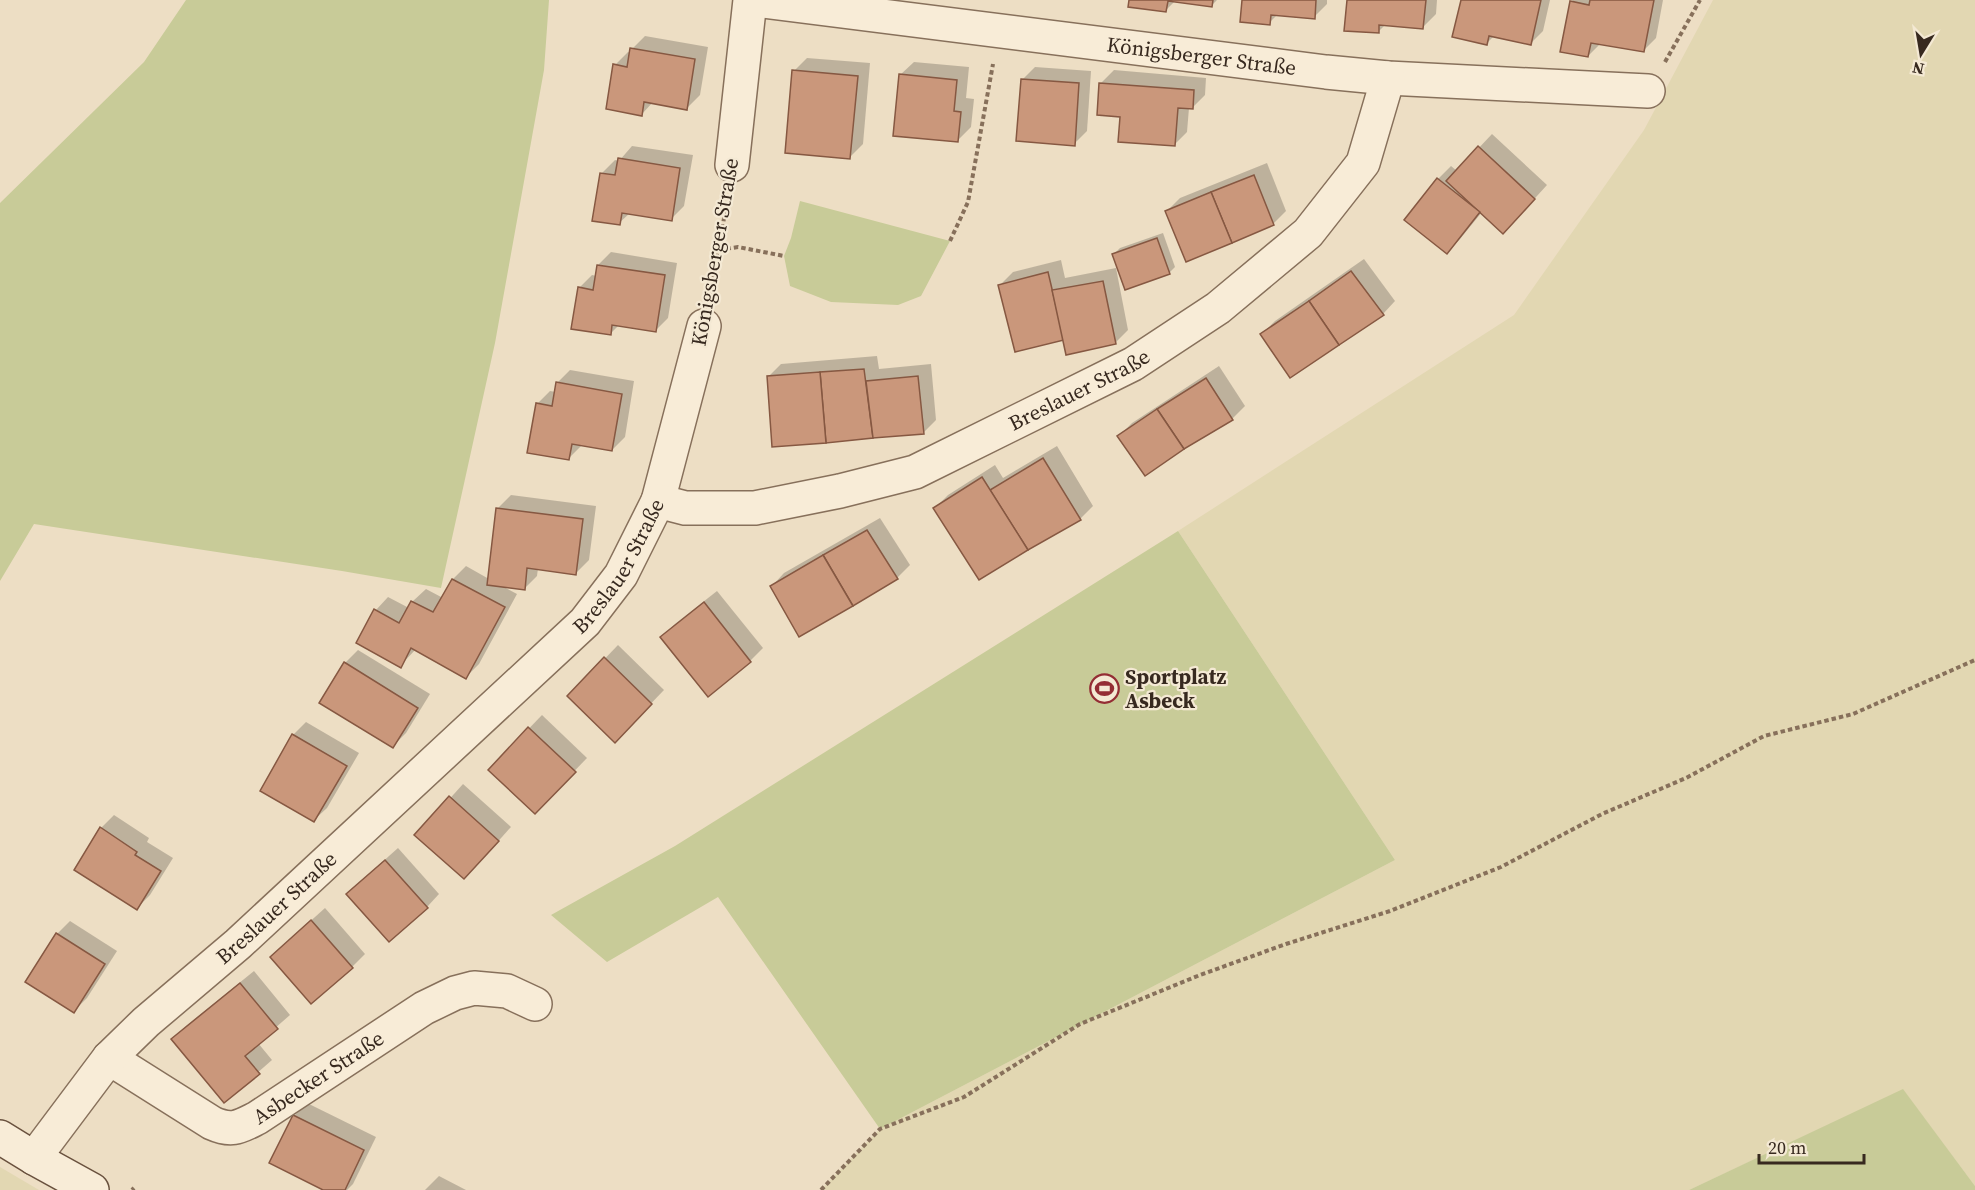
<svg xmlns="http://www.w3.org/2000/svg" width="1975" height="1190" viewBox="0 0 1975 1190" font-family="'Source Serif 4',serif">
  <rect width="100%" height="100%" fill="#eddec4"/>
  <g fill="#e2d7b2">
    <path d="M1713 0H1975V1186L1903 1090 1689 1190H821L880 1129 1395 860 1178 531 1514 315 1644 130Z"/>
    <path d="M0 1167 39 1190H0Z"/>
  </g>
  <g fill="#c8cb98">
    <path d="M186 0H549L544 70 495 343 441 588 342 571 34 524 0 581V203L144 62Z"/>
    <path d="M800 201 950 241 921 296 898 305 831 302 790 286 784 256 791 238Z"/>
    <path d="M1178 531 1395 860 880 1129 718 897 607 962 551 915 675 846Z"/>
    <path d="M1903 1089 1975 1186V1190H1689Z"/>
  </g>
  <g fill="#0003">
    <path d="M1131 0H1217L1211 6 1175 1 1166 10Z"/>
    <path d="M1244 0H1327V4L1314 17 1278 14 1269 23Z"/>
    <path d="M1349 0H1437L1436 14 1423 27 1386 24 1378 32Z"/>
    <path d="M1462 0H1550L1543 31 1530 44 1495 35 1487 43Z"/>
    <path d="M1573 0H1663L1656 38 1643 51 1601 43 1588 56 1571 2Z"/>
    <path d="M645 36 708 47 700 95 687 108 653 102 642 114 615 65 628 52 631 53 632 49Z"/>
    <path d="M807 58 870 63 863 144 850 157 794 71Z"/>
    <path d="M914 62 969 67 966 98 974 99 971 127 958 140 900 75Z"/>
    <path d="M1035 67 1091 71 1087 131 1074 144 1022 80Z"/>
    <path d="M1114 70 1206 78 1205 95 1192 108H1189L1187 132 1174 145 1121 115 1101 83Z"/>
    <path d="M1492 134 1547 185 1516 219 1482 212 1460 239 1447 252 1438 179 1451 166 1457 171Z"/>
    <path d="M632 146 693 155 684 206 671 219 630 213 619 223 602 173 615 160 619 161Z"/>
    <path d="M1267 163 1286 211 1273 224 1167 211 1180 198Z"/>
    <path d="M1163 233 1175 267 1169 273 1114 254 1120 248Z"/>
    <path d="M611 252 677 263 668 318 655 331 619 325 610 334 579 288 592 275 597 276 598 265Z"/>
    <path d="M1364 259 1395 301 1383 314 1262 334 1275 321Z"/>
    <path d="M1061 260 1065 278 1116 268 1128 330 1115 343 1066 338 1000 285 1013 272Z"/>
    <path d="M877 356 879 369 931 364 936 420 923 433 774 446 768 377 781 364Z"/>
    <path d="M1219 366 1245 406 1232 419 1119 436 1132 423Z"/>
    <path d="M570 370 634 381 625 437 612 450 582 445 569 458 537 404 550 391 556 392 557 383Z"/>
    <path d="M1057 446 1093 506 1080 519 935 508 948 495 995 465 1003 478Z"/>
    <path d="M511 495 596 506 589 560 576 573 538 568 537 576 524 589 502 586 517 594 479 664 466 677 416 649 400 666 358 643 376 610 388 597 409 608 413 601 426 589 443 598 453 579 466 566 489 579 498 508Z"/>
    <path d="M880 518 910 565 897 578 772 586 784 573Z"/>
    <path d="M717 591 763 648 750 661 662 637 675 624Z"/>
    <path d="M618 645 664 690 615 741 569 696Z"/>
    <path d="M358 650 430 694 406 733 393 746 345 663Z"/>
    <path d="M542 715 587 758 535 812 490 769Z"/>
    <path d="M306 722 359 753 327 808 314 820 293 735Z"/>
    <path d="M463 784 511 827 477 865 417 835Z"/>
    <path d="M114 815 149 838 147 842 173 858 150 895 137 908 101 828Z"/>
    <path d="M398 848 439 894 427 907 361 881Z"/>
    <path d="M325 908 365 954 352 967 285 944Z"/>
    <path d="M70 921 117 951 87 998 74 1011 57 934Z"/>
    <path d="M254 971 290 1015 258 1043 272 1060 225 1101 173 1039 186 1026Z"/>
    <path d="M307 1103 376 1137 353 1184 347 1190H326L294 1116Z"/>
    <path d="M439 1176 466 1190H425Z"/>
  </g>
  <g fill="#ca977b" stroke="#865842" stroke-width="1.5">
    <path d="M1129 0H1213L1212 7 1168 1 1166 12 1128 7Z"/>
    <path d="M1242 0H1316L1315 19 1271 15 1270 25 1240 22Z"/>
    <path d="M1347 0H1426L1423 29 1379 25V33L1344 31Z"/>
    <path d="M1461 0H1541L1531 45 1489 36 1487 45 1452 37Z"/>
    <path d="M1590 0H1654L1644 52 1591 43 1588 57 1560 52 1570 1 1589 5Z"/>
    <path d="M630 48 695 59 687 110 644 102 642 116 606 109 613 64 627 67Z"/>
    <path d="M792 70 858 76 850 159 785 153Z"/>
    <path d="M899 74 957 80 954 111 961 112 958 142 893 136Z"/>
    <path d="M1021 79 1079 83 1075 146 1016 141Z"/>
    <path d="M1099 83 1194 90 1193 109 1178 108 1175 146 1118 142 1120 117 1097 115Z"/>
    <path d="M1478 146 1535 199 1503 234 1446 181Z"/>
    <path d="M618 158 680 168 672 221 622 213 620 225 592 221 600 173 615 175Z"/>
    <path d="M1254 175 1274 225 1232 243 1211 192Z"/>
    <path d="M1437 178 1480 212 1447 254 1404 220Z"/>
    <path d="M1211 192 1232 243 1186 262 1165 211Z"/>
    <path d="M1157 238 1170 274 1125 290 1112 254Z"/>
    <path d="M597 265 665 275 656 332 612 325 611 335 571 329 578 287 593 290Z"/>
    <path d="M1351 271 1384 315 1339 345 1309 301Z"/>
    <path d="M1048 272 1064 340 1015 352 998 285Z"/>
    <path d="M1103 281 1116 344 1066 355 1052 290Z"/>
    <path d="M1309 301 1339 345 1290 378 1260 334Z"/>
    <path d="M864 369 873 438 826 443 820 372Z"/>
    <path d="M820 372 826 443 772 447 767 376Z"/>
    <path d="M918 376 924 434 873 438 866 381Z"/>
    <path d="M1206 378 1233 420 1184 449 1157 409Z"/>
    <path d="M556 382 622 394 612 451 572 444 569 460 527 453 536 403 552 406Z"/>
    <path d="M1157 409 1184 449 1145 476 1117 436Z"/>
    <path d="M1043 458 1081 520 1028 550 990 490Z"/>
    <path d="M982 477 1028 550 979 580 933 508Z"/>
    <path d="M496 508 583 519 576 575 527 568 525 590 487 585Z"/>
    <path d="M867 530 898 579 853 606 823 555Z"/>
    <path d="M823 555 853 606 799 637 770 586Z"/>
    <path d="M452 579 505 607 466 679 411 648 401 668 356 643 374 609 399 623 411 601 433 612Z"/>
    <path d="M704 602 751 662 708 697 660 637Z"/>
    <path d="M604 657 652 704 615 743 567 696Z"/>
    <path d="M344 662 418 708 393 748 319 703Z"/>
    <path d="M528 727 576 772 535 814 488 770Z"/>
    <path d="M292 734 347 766 314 822 260 791Z"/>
    <path d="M449 796 499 841 464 879 414 835Z"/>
    <path d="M100 827 137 852 135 855 161 871 137 910 74 870Z"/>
    <path d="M385 860 428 908 389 942 346 894Z"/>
    <path d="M311 920 353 968 311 1004 270 957Z"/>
    <path d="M56 933 105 964 74 1013 25 982Z"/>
    <path d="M240 983 278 1029 245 1056 260 1074 224 1103 171 1039Z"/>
    <path d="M293 1115 364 1150 345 1190H323L269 1163Z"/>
  </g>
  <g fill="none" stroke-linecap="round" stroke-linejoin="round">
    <defs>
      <g id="minor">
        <path id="s1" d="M755 0 1326 72 1388 78 1648 91"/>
        <path d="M732 165 750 0"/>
        <path d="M658 501 704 326"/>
        <path id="s2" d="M109 1058 212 1123C232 1132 239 1127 257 1118L424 1008 455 993 474 988 507 991 535 1004"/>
        <path id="s3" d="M34 1158 109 1058 146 1022 238 944 585 622 621 575 658 501 685 508H755L840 491 915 472 1133 364 1218 308 1308 233 1363 163 1388 78"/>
      </g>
      <path id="secondary" d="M0 1137 34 1158 92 1190"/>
    </defs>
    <use href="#minor" stroke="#87705b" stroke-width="36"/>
    <use href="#secondary" stroke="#69513e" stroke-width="36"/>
    <g stroke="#87705b" stroke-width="4" stroke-dasharray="4.5 3" stroke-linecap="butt">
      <path d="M1665 62 1700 0"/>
      <path d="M950 241 968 202 993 64"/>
      <path d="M719 250 738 247 784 256"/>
      <path d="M710 295 719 250 727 199"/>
      <path d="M132 1190 134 1188"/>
      <path d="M821 1190 880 1129 964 1097 1080 1024 1200 975 1286 944 1390 911 1501 867 1602 814 1686 778 1764 736 1853 714 1975 660"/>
    </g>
    <use href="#minor" stroke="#f8ecd7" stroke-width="33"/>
    <use href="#secondary" stroke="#f8ecd7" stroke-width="33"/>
  </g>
  <defs>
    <symbol id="stadium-ring" viewBox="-11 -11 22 22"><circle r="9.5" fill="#f4e9d4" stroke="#942d34" stroke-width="1.5"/><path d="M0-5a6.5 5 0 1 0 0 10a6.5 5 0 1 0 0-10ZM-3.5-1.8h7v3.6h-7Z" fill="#942d34"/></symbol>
  </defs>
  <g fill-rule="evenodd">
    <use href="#stadium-ring" x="1088" y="672" width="33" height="33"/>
  </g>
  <g text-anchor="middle" stroke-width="4.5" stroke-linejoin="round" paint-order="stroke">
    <g font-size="21" fill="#37291f" stroke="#f4e9d4">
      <text dy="7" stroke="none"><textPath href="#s1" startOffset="450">Königsberger Straße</textPath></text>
      <text transform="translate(715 252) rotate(-80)" y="7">Königsberger Straße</text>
      <text dy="7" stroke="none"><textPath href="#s3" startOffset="1358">Breslauer Straße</textPath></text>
      <text dy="7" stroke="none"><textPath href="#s3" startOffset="836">Breslauer Straße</textPath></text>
      <text dy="7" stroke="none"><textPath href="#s3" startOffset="350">Breslauer Straße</textPath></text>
      <text dy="7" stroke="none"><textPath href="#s2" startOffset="243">Asbecker Straße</textPath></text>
    </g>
    <g font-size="21" font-weight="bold" fill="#37291f" stroke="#f4e9d4" text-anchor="start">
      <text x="1125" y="684">Sportplatz<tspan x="1125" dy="24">Asbeck</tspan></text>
    </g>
  </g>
  <g transform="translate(1921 54) rotate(191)" stroke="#f4e9d4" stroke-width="4.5" paint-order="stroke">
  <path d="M0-4.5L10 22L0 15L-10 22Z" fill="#37291f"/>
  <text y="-9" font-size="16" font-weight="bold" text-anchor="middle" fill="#37291f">N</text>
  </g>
  <path d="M1759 1154v9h105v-9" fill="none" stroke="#37291f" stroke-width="3"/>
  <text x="1768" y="1154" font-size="18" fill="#37291f" stroke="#f4e9d4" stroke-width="4.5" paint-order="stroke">20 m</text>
</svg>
